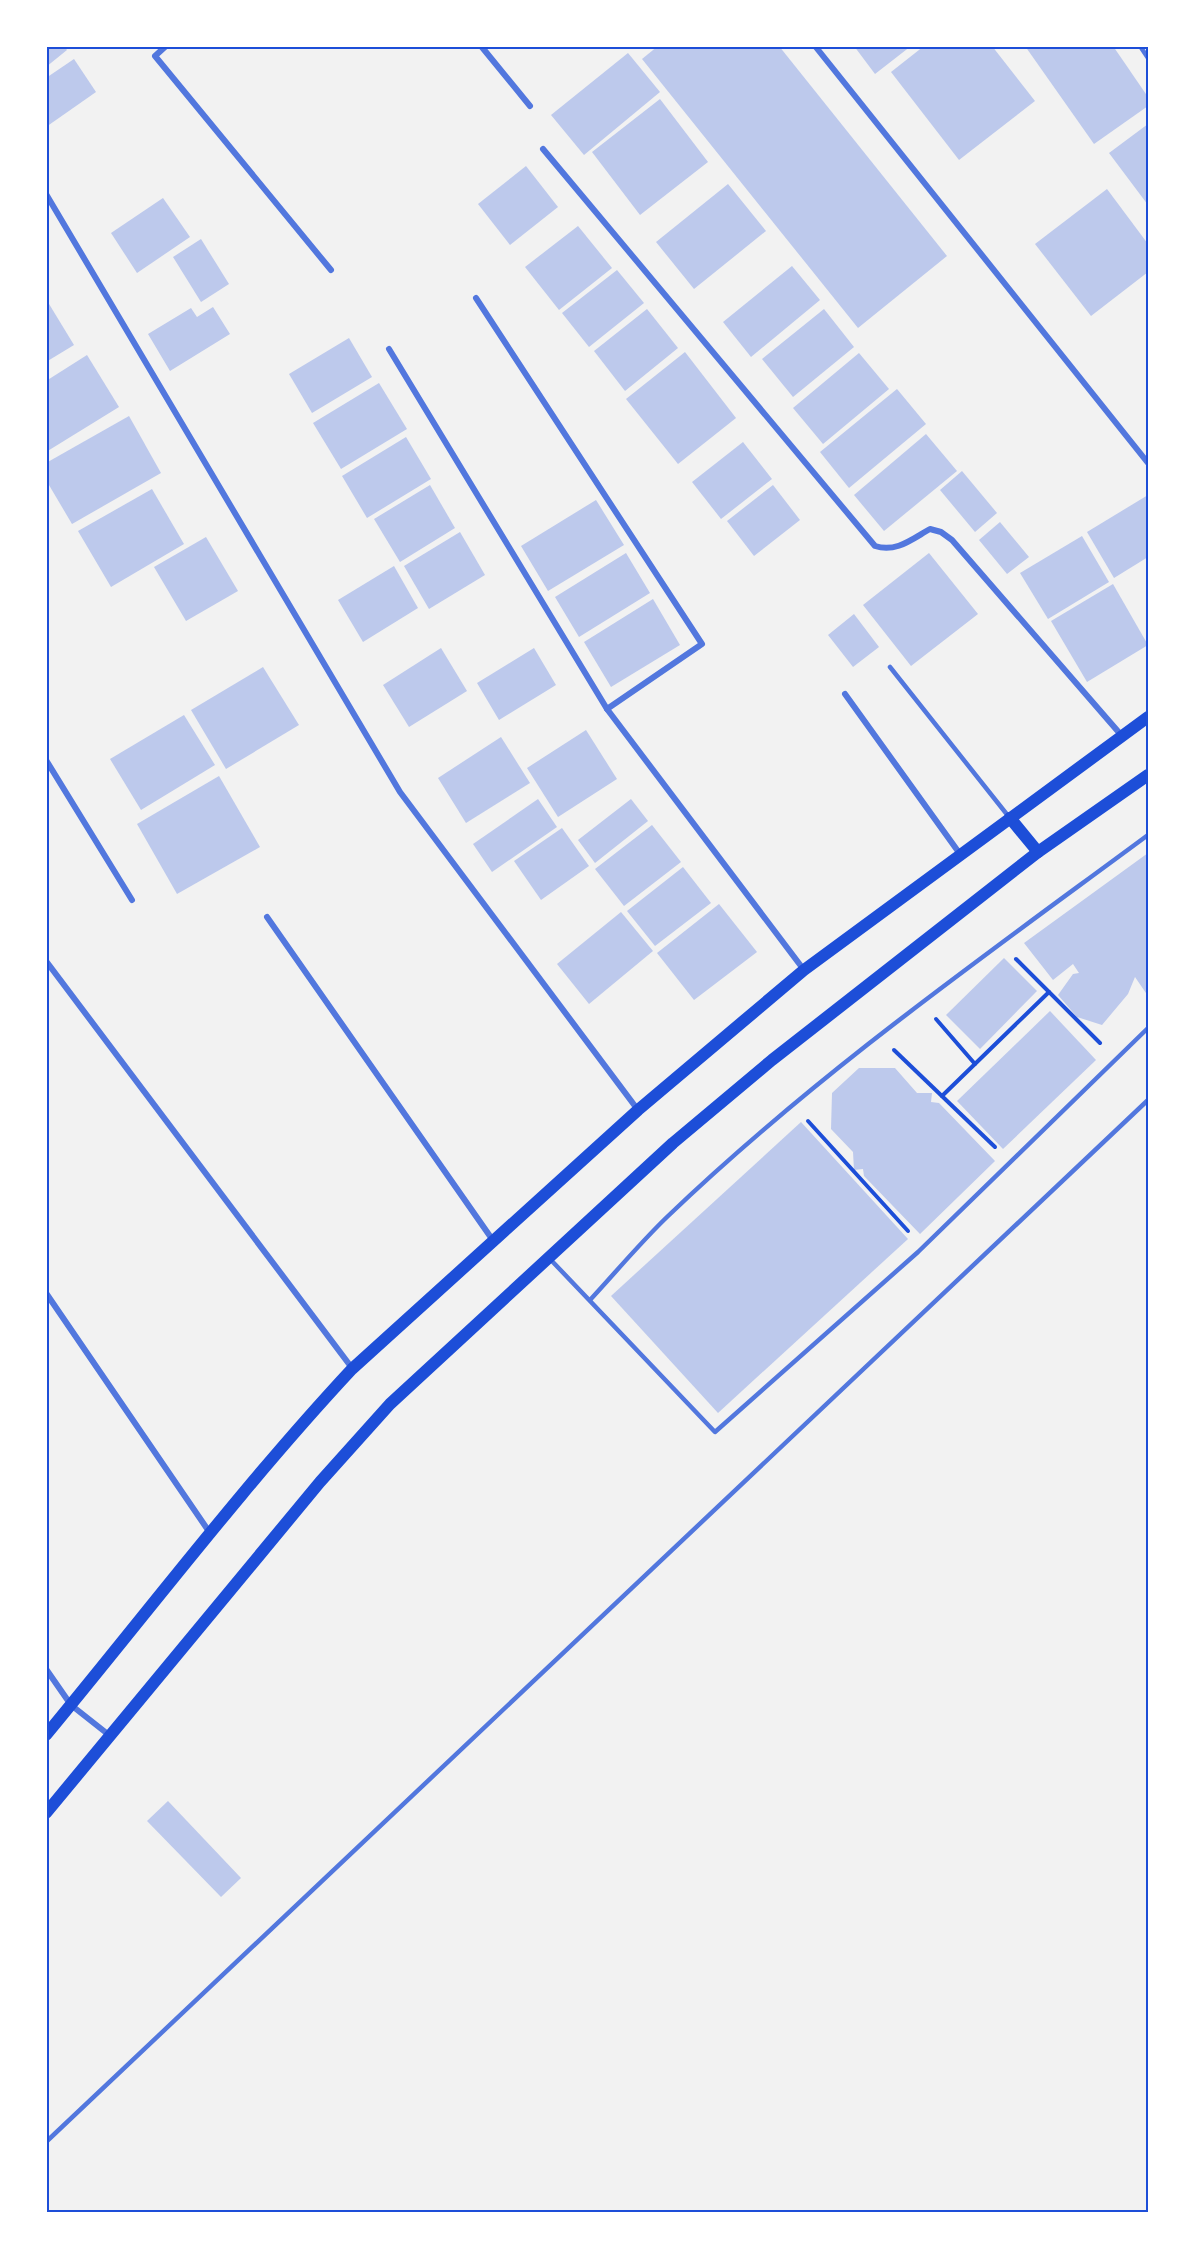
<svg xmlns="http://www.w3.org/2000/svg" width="1195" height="2259" viewBox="0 0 1195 2259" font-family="Helvetica,sans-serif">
  <rect width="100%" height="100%" fill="#f2f2f2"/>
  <g fill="#bdc9ec">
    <path d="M46 46H64L67 50 46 67Z"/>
    <path d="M658 46H779L947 256 858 328 642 59Z"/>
    <path d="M854 46H911L875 74Z"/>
    <path d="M924 46H992L1035 101 959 160 891 72Z"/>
    <path d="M1025 46H1113L1148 97V106L1094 144Z"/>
    <path d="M628 53 660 92 584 155 551 115Z"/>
    <path d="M74 59 96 92 46 127V78Z"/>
    <path d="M660 99 708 162 640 215 592 152Z"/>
    <path d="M1148 124V205L1109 153Z"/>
    <path d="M526 166 558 207 510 245 478 204Z"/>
    <path d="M728 184 766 231 694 289 656 242Z"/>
    <path d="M1107 189 1148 244V272L1091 316 1035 244Z"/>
    <path d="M163 198 190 237 137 273 111 233Z"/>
    <path d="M578 226 612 268 559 310 525 267Z"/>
    <path d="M201 239 229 284 201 302 173 257Z"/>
    <path d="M792 266 820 300 751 357 723 322Z"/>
    <path d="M617 270 644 303 589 347 562 313Z"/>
    <path d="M46 299 74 345 46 362Z"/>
    <path d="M213 307 230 334 170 371 148 334 191 308 197 317Z"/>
    <path d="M647 309 678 348 625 391 594 351Z"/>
    <path d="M824 309 854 347 793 397 762 359Z"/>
    <path d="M349 338 372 377 312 413 289 374Z"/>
    <path d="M685 352 736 418 678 464 626 399Z"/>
    <path d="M859 353 889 389 823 444 793 408Z"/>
    <path d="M87 355 119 407 46 452V381Z"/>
    <path d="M379 383 407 429 341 469 313 423Z"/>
    <path d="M897 389 926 424 849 488 820 452Z"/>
    <path d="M129 416 161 473 72 524 46 480V463Z"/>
    <path d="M926 434 957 471 884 531 854 495Z"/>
    <path d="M406 437 431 479 367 518 342 476Z"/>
    <path d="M743 442 772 479 721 519 692 482Z"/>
    <path d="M962 471 997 513 975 532 940 490Z"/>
    <path d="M430 485 455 528 400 562 374 519Z"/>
    <path d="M773 485 800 520 754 556 727 521Z"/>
    <path d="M152 489 184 544 111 587 78 531Z"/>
    <path d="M1148 495V557L1114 578 1087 532Z"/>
    <path d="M596 500 624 545 548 591 521 546Z"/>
    <path d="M1000 522 1029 557 1007 574 979 540Z"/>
    <path d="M460 532 485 575 429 609 404 566Z"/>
    <path d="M1082 536 1109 582 1048 619 1020 573Z"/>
    <path d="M206 537 238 591 186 621 154 567Z"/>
    <path d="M626 553 650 593 579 637 555 597Z"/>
    <path d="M929 553 978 614 911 666 863 605Z"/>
    <path d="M394 566 418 608 363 642 338 600Z"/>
    <path d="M1113 584 1148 645 1087 682 1051 621Z"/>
    <path d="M653 599 680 645 611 687 584 642Z"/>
    <path d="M854 614 879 647 853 667 828 635Z"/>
    <path d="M441 648 467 691 409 727 383 685Z"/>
    <path d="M534 648 556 685 499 720 477 683Z"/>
    <path d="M263 667 299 725 226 769 191 710Z"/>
    <path d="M184 715 215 765 141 810 110 759Z"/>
    <path d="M586 730 617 779 558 817 527 768Z"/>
    <path d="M501 737 530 783 466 823 438 778Z"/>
    <path d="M219 776 260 847 177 894 137 824Z"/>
    <path d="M538 799 557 827 492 872 473 844Z"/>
    <path d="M631 799 648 821 595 863 578 840Z"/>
    <path d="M652 825 681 862 624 906 595 869Z"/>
    <path d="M562 828 589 866 541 900 514 861Z"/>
    <path d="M1148 853V996L1135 977 1128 994 1102 1025 1077 1017 1058 995 1073 974 1079 973 1073 964 1053 980 1024 943Z"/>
    <path d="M683 867 711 903 655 946 627 911Z"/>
    <path d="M719 904 757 952 694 1000 657 953Z"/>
    <path d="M621 912 653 951 589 1004 557 964Z"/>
    <path d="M1004 958 1037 991 980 1049 946 1015Z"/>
    <path d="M1050 1011 1096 1060 1003 1149 957 1101Z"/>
    <path d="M859 1068H895L917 1093H932L931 1102 939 1103 995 1161 920 1234 864 1176 863 1169 854 1170 853 1152 831 1129 832 1093Z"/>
    <path d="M801 1122 908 1239 718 1413 611 1296Z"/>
    <path d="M168 1801 241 1878 221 1897 147 1821Z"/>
  </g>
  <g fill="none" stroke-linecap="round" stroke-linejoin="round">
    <g stroke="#1d4ed8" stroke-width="4">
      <path d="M1016 959 1100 1043"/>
      <path d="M936 1019 975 1064"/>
      <path d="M894 1050 995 1147"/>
      <path d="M942 1096 1049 992"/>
      <path d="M808 1121 908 1231"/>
    </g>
    <g stroke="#5277de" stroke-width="4.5">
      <path d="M1140 46 1148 58"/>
      <path d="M890 667 1009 817"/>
      <path d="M550 1259 715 1432 918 1252 1148 1028"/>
      <path d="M590 1300C615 1273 640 1243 667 1217 815 1075 983 957 1148 835"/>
      <path d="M46 2142 1148 1100"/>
    </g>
    <g stroke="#5277de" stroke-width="6">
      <path d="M166 46 155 56 331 270"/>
      <path d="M481 46 530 106"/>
      <path d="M815 46 1148 463"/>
      <path d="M543 149 875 546C896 553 912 539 930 529L941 532 952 540 1122 736"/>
      <path d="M46 194 400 792 638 1110"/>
      <path d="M476 298 702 644 607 709"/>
      <path d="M389 349 607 709 804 970"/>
      <path d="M845 694 960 854"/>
      <path d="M46 760 132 900"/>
      <path d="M267 917 492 1239"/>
      <path d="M46 961 352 1368"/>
      <path d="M46 1293 210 1533"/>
      <path d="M46 1669 71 1705 109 1735"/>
    </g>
    <g stroke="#1d4ed8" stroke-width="12">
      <path d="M1010 818 1038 852"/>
      <path d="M46 1735C147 1613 244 1485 352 1369L638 1110 804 970 1148 717"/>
      <path d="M46 1813 320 1482 390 1404 673 1143 772 1060 1038 852 1148 775"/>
    </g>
  </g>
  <rect width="1195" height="2259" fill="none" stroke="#ffffff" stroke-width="96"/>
  <rect x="48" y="48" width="1099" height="2163" fill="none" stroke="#1d4ed8" stroke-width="2"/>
</svg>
